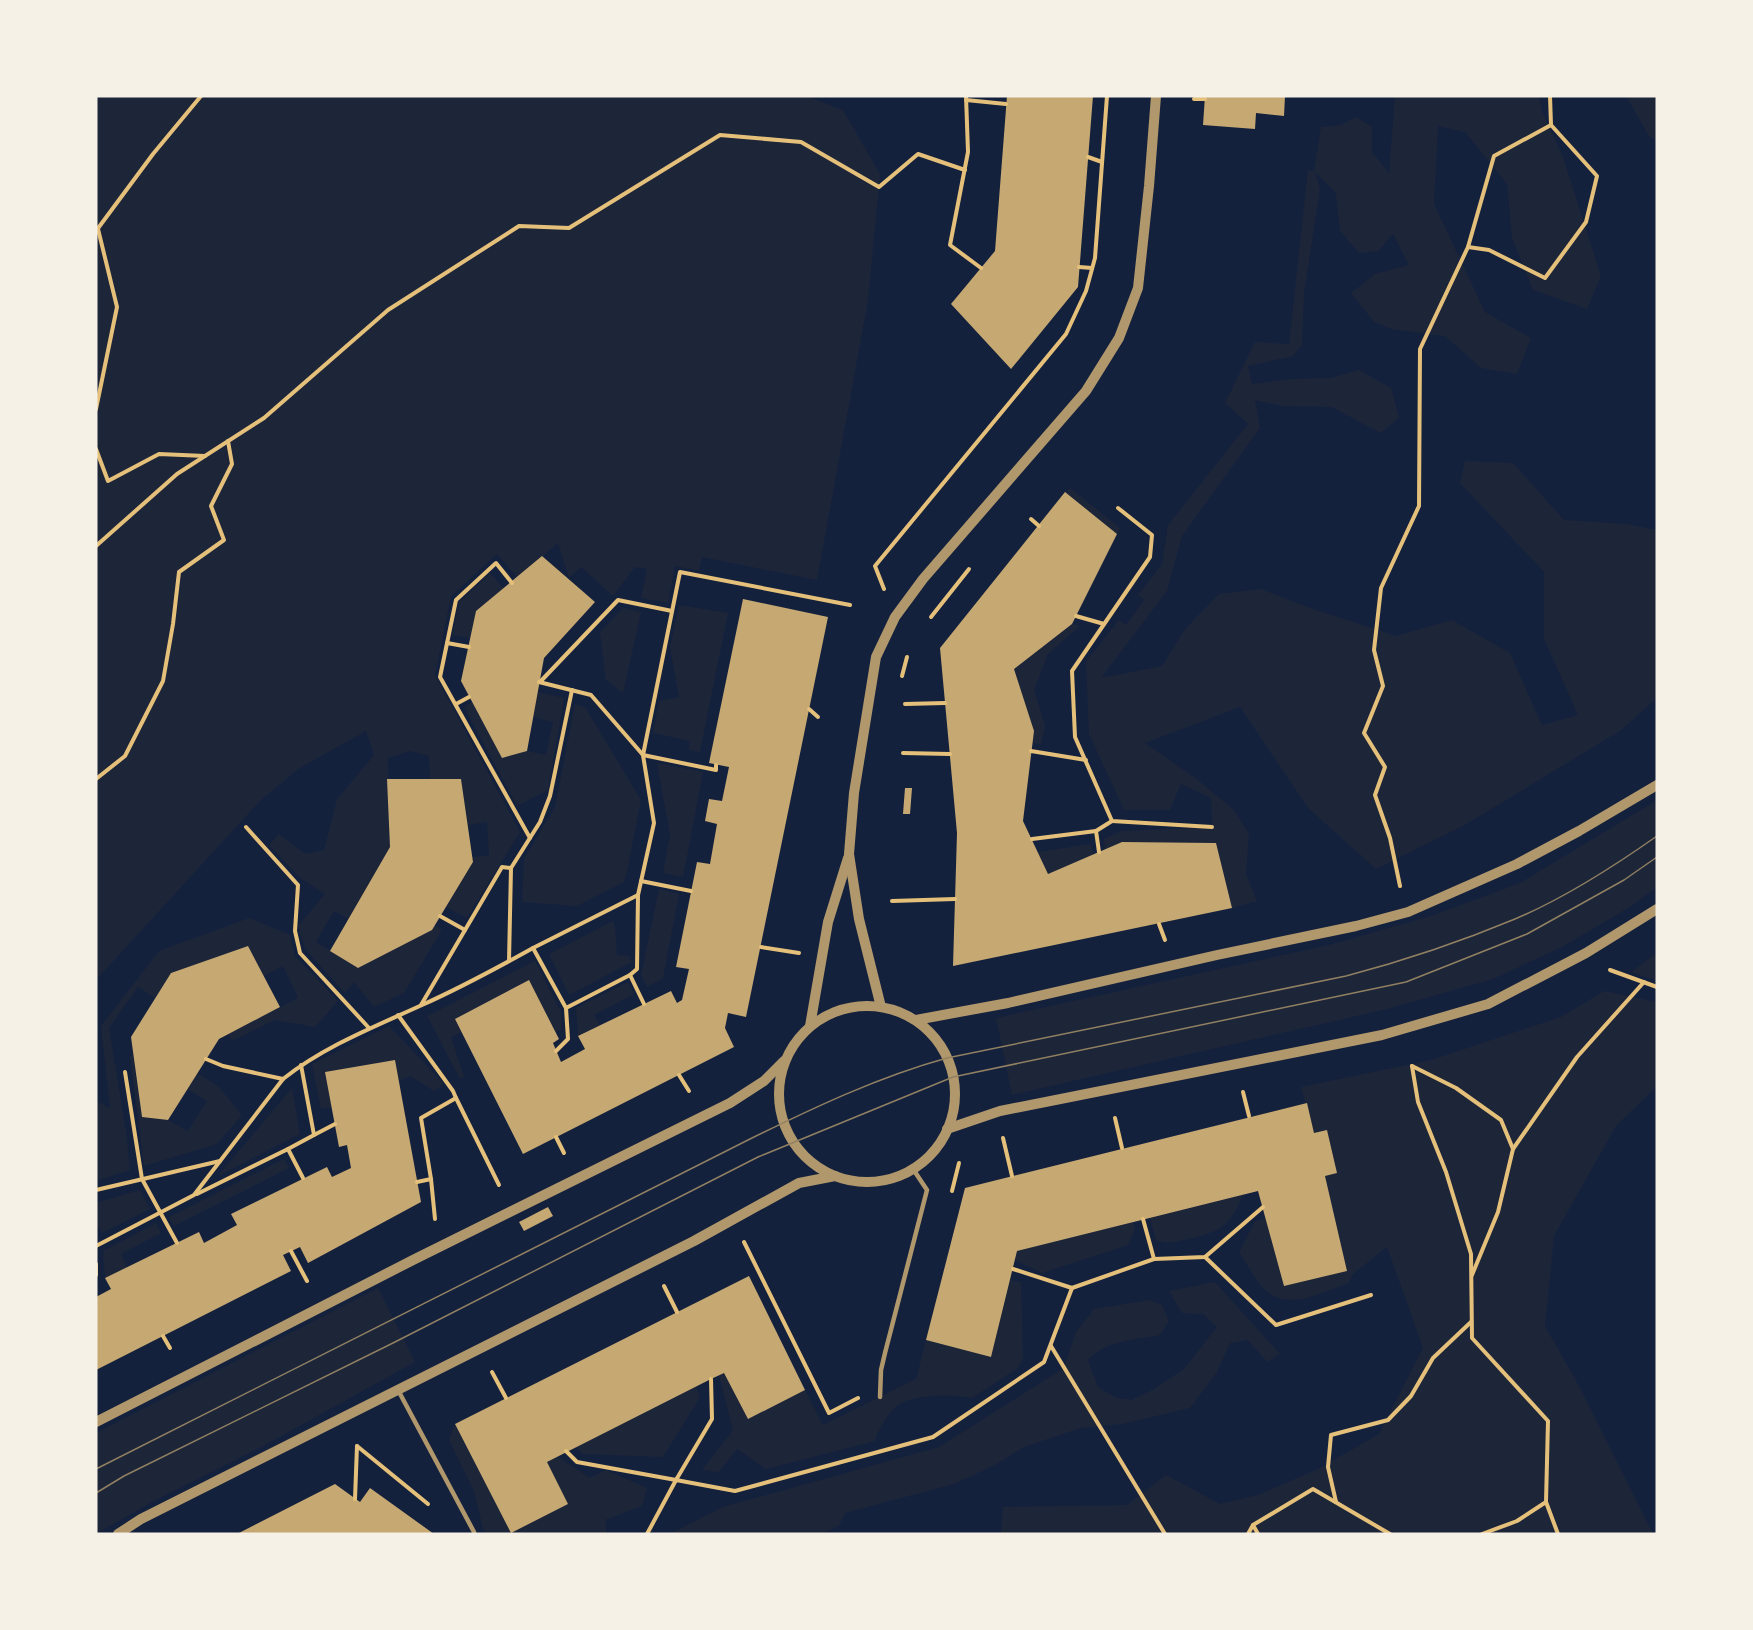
<svg xmlns="http://www.w3.org/2000/svg" width="1753" height="1630" viewBox="0 0 1753 1630" font-family="'Asap Condensed',sans-serif">
  <rect width="100%" height="100%" fill="#14213d"/>
  <g fill="#1d2539">
    <path d="M96 96H807L843 110 880 174 868 300 817 580 702 557 699 571 675 566 668 603 641 598 647 569 635 567 613 596 581 567 569 578 558 543 518 578 497 554 451 596 435 675 520 832 467 918 446 907 473 862V857L489 855 487 822 468 825 461 779H430L429 756 410 751 388 758 390 847 349 919 334 911 316 942 358 968 435 925 442 930 404 993 374 1007 354 982 345 993 305 949 298 926 325 894 300 878 269 845 279 834 305 854 324 850 337 799 374 755 366 731 298 769 260 801 96 980Z"/>
    <path d="M1395 96H1539L1542 112 1563 157 1601 276 1587 309 1533 290 1512 238 1507 184 1465 132 1438 126 1434 204 1485 312 1531 338 1517 374 1481 368 1445 336 1391 329 1374 322 1351 293 1375 274 1409 265 1393 234 1378 251 1359 253 1340 231 1336 193 1315 172 1320 189 1304 293 1302 345 1293 356 1248 366 1252 384 1293 379 1331 378 1359 370 1391 388 1399 418 1380 433 1332 407 1282 406 1255 400 1260 428 1182 536 1167 591 1101 678 1162 666 1185 629 1219 594 1261 589 1307 607 1396 636 1452 620 1510 653 1542 725 1578 715 1544 639V572L1460 483 1465 461 1513 463 1564 520 1627 524 1657 530V698L1620 731 1463 826 1376 869 1308 808 1240 707 1145 743 1198 780 1234 810 1249 834 1246 874 1257 901 1232 908 1216 843 1122 842 1105 850 1104 839 1121 831 1212 827 1211 798 1181 784 1170 810H1124L1089 734 1086 661 1119 620 1126 625 1144 600 1138 595 1162 564 1168 525 1248 424 1225 403 1255 342 1289 344 1308 170 1314 171 1321 127 1341 125 1356 117 1372 127V152L1389 173Z"/>
    <path d="M1626 96H1657V141L1649 136Z"/>
    <path d="M1070 488 1120 528 1117 534 1065 492Z"/>
    <path d="M490 573 504 589 476 611 470 638 452 635 459 602Z"/>
    <path d="M679 605 728 613 700 752 689 750 690 741 653 733 659 701 679 697 670 648Z"/>
    <path d="M623 608 641 612 623 693 606 680 600 632Z"/>
    <path d="M1072 624 1080 626 1048 654 1034 690 1045 725 1041 744 1032 743 1034 731 1014 669Z"/>
    <path d="M538 692 564 698 548 790 517 806 464 707 472 702 502 757 527 751 546 755 553 722 533 717Z"/>
    <path d="M575 704 585 707 641 800 627 871 624 882 577 906 522 902 524 859 555 807Z"/>
    <path d="M657 763 703 772 683 877 663 873 670 835Z"/>
    <path d="M1657 800V887L1630 907 1562 947 1493 979 1387 1009 1012 1095 996 1018 1329 945 1434 915 1520 883Z"/>
    <path d="M1091 844 1093 855 1048 874 1038 852Z"/>
    <path d="M659 889 679 894 663 978 647 987 641 975Z"/>
    <path d="M249 918 290 935 295 956 338 1001 315 1027 275 1020 232 1041 228 1034 298 998 283 966 264 976 248 946 171 973 155 998 138 987 109 1028 126 1132 130 1170 96 1181V1101L110 1108 101 1026 159 951Z"/>
    <path d="M613 921 615 927 617 955 629 956 632 962 569 995 549 954Z"/>
    <path d="M1657 953V981L1631 972Z"/>
    <path d="M535 961 561 1012 562 1029 556 1032 529 980 455 1019 461 1032 451 1037 464 1077 460 1079 427 1016Z"/>
    <path d="M628 982 634 994 594 1015 600 1025 578 1036 576 1008Z"/>
    <path d="M1604 991 1657 1002V1086L1616 1126 1554 1236 1545 1326 1579 1386 1653 1534H1001L1003 1507 1127 1505 1166 1475 1220 1504 1258 1495 1318 1469 1379 1434 1423 1348 1387 1247 1353 1274 1349 1283C1325 1291 1289 1312 1265 1290 1255 1281 1247 1263 1239 1252L1255 1221 1266 1218 1284 1286 1347 1271 1325 1176 1337 1173 1327 1131 1314 1133 1301 1087 1431 1060 1561 1017Z"/>
    <path d="M389 1026 444 1084 434 1091 410 1076 399 1081 395 1060 326 1072 332 1107 321 1109 312 1064Z"/>
    <path d="M133 1055 142 1117 168 1120 188 1131 207 1101 187 1089 197 1073 219 1087 242 1115 217 1144 144 1166 130 1056Z"/>
    <path d="M292 1088 300 1134 218 1176Z"/>
    <path d="M284 1159 289 1168 174 1226 169 1217Z"/>
    <path d="M140 1190 150 1209 102 1233 96 1223V1203Z"/>
    <path d="M1243 1195C1230 1226 1220 1232 1188 1239 1175 1242 1168 1245 1156 1240L1150 1218Z"/>
    <path d="M1133 1222 1135 1229 1128 1245 1042 1273 1015 1260 1017 1251Z"/>
    <path d="M156 1223 161 1233 121 1254 127 1268 105 1278 103 1251Z"/>
    <path d="M1010 1280 1021 1282 1023 1359 1018 1368 972 1398C950 1394 922 1394 901 1403 891 1408 878 1430 875 1441L766 1469 737 1449 719 1472 702 1470 733 1430 719 1375 724 1373 748 1418 805 1390 823 1425 916 1379 926 1340 991 1357Z"/>
    <path d="M1215 1282 1280 1354 1267 1362 1248 1340 1230 1343 1217 1372 1190 1408 1122 1424 1081 1428 1024 1447 995 1465 954 1484 845 1513 839 1526 821 1534H670L723 1507 939 1447 1064 1368 1076 1332 1094 1309 1150 1300 1162 1305 1169 1321 1160 1335C1134 1340 1107 1340 1088 1360L1098 1387 1117 1398 1132 1400 1152 1390 1184 1369 1217 1327 1203 1314 1182 1313 1169 1291Z"/>
    <path d="M378 1288 415 1362 267 1444 152 1502 96 1534V1433Z"/>
    <path d="M696 1387 700 1397 663 1457 582 1454 576 1447Z"/>
    <path d="M455 1424 511 1532 568 1504 547 1462 557 1456 590 1478 606 1470 647 1488 642 1506 605 1520 607 1534H486L483 1528 474 1491 449 1440Z"/>
  </g>
  <g fill="#c6a872">
    <path d="M1007 96H1093L1078 287 1011 369 951 304 995 251Z"/>
    <path d="M1205 96H1285L1284 116 1256 113 1255 129 1203 125Z"/>
    <path d="M1065 492 1117 534 1072 624 1014 669 1034 731 1023 821 1048 874 1122 842 1216 843 1232 908 953 966 957 833 940 648Z"/>
    <path d="M542 556 595 602 544 658 527 751 502 758 461 681 476 611Z"/>
    <path d="M743 599 828 617 746 1017 728 1013 725 1028 734 1047 523 1154 455 1019 529 980 559 1039 553 1043 561 1062 585 1049 578 1036 671 991 677 1003 682 1000 689 969 676 967 697 862 710 864 717 824 705 821 709 799 722 801 729 767 709 763Z"/>
    <path d="M387 779H461L473 862 432 930 358 968 330 951 390 847Z"/>
    <path d="M905 788H912L910 814H903Z"/>
    <path d="M248 946 280 1007 219 1039 168 1120 142 1117 131 1037 171 973Z"/>
    <path d="M395 1060 421 1202 308 1263 300 1247 283 1255 291 1271 96 1370V1297L111 1289 105 1278 199 1232 204 1243 237 1225 231 1214 327 1167 332 1177 351 1168 347 1145 339 1147 325 1072Z"/>
    <path d="M1307 1103 1314 1133 1327 1130 1337 1173 1325 1176 1347 1271 1284 1286 1258 1191 1017 1251 991 1357 926 1340 965 1188Z"/>
    <path d="M548 1207 553 1216 524 1231 519 1222Z"/>
    <path d="M749 1276 805 1390 748 1419 724 1373 711 1379 547 1462 568 1504 511 1533 455 1424Z"/>
    <path d="M335 1484 360 1502 370 1488 434 1534H237Z"/>
  </g>
  <g fill="none" stroke-linecap="round" stroke-linejoin="round">
    <g stroke="#e5c07b" stroke-width="4">
      <path d="M966 96 968 152 950 245 981 268"/>
      <path d="M1194 99H1205"/>
      <path d="M966 100 1006 104"/>
      <path d="M1088 157 1102 162"/>
      <path d="M96 231 153 154 201 96"/>
      <path d="M1468 247 1489 250 1545 278 1586 222 1597 176 1551 125"/>
      <path d="M1079 267 1092 268"/>
      <path d="M96 409 117 307 98 229"/>
      <path d="M96 449 108 481 159 454 205 456"/>
      <path d="M1118 508 1152 535 1150 557 1072 671 1075 737 1112 821 1212 827"/>
      <path d="M1031 519 1039 526"/>
      <path d="M96 546 177 474 264 418 388 310 519 226 569 228 720 135 801 142 879 187 918 154 965 170"/>
      <path d="M512 583 496 563 456 600 440 677 530 838"/>
      <path d="M884 589 875 566 1066 334 1086 291 1095 258 1107 96"/>
      <path d="M1076 616 1104 624"/>
      <path d="M931 617 969 569"/>
      <path d="M447 643 469 647"/>
      <path d="M902 676 907 657"/>
      <path d="M539 682 591 695 643 755 716 770V765"/>
      <path d="M540 682 618 600 672 611"/>
      <path d="M456 704 469 697"/>
      <path d="M905 704 945 703"/>
      <path d="M809 709 818 717"/>
      <path d="M1031 751 1086 760"/>
      <path d="M903 753 950 754"/>
      <path d="M96 779 125 756 163 681 173 624 179 572 224 540 211 506 232 464 228 441"/>
      <path d="M246 827 298 885 295 931 300 953 369 1028"/>
      <path d="M1032 839 1096 831"/>
      <path d="M1099 852 1096 831 1112 821"/>
      <path d="M641 881 691 891"/>
      <path d="M1400 886 1390 838 1375 795 1385 767 1364 733 1383 686 1374 650 1381 588 1419 506 1420 349 1468 247 1494 156 1551 125 1550 96"/>
      <path d="M892 901 955 899"/>
      <path d="M440 916 465 930"/>
      <path d="M1159 924 1165 940"/>
      <path d="M761 947 799 953"/>
      <path d="M533 948 638 895"/>
      <path d="M509 961 511 868 540 822 550 796 572 690"/>
      <path d="M1610 970 1657 987"/>
      <path d="M630 975 644 1004"/>
      <path d="M421 1005 502 867 511 868"/>
      <path d="M398 1015 453 1091 456 1098"/>
      <path d="M556 1051 568 1039 566 1008"/>
      <path d="M206 1059 223 1066 283 1079"/>
      <path d="M301 1065 314 1135 335 1124"/>
      <path d="M1412 1066 1418 1102 1446 1172 1471 1254 1472 1338 1548 1421 1546 1502 1517 1521 1482 1534"/>
      <path d="M1412 1066 1456 1088 1501 1120 1513 1149 1498 1212 1472 1275"/>
      <path d="M125 1072 142 1179 177 1243"/>
      <path d="M679 1075 689 1091"/>
      <path d="M1243 1092 1249 1116"/>
      <path d="M1115 1118 1122 1148"/>
      <path d="M556 1137 564 1153"/>
      <path d="M1003 1138 1012 1176"/>
      <path d="M1513 1149 1577 1057 1644 982"/>
      <path d="M303 1178 288 1149 314 1135"/>
      <path d="M431 1179 435 1219"/>
      <path d="M417 1182 431 1179 421 1118 456 1098 499 1185"/>
      <path d="M96 1190 220 1161"/>
      <path d="M952 1191 959 1163"/>
      <path d="M197 1194 288 1149"/>
      <path d="M1143 1219 1154 1259"/>
      <path d="M744 1242 829 1413 858 1398"/>
      <path d="M96 1246 194 1195 283 1079C325 1046 374 1027 422 1005 460 988 497 968 533 948L566 1008 630 975 637 969 638 895 654 823 643 755 680 572 850 605"/>
      <path d="M291 1251 307 1281"/>
      <path d="M1205 1257 1276 1325 1371 1295"/>
      <path d="M96 1264V1275"/>
      <path d="M1013 1269 1072 1288 1154 1259 1205 1257 1263 1207"/>
      <path d="M664 1286 677 1312"/>
      <path d="M163 1336 170 1348"/>
      <path d="M1051 1346 1165 1534"/>
      <path d="M492 1372 506 1398"/>
      <path d="M357 1446 428 1504"/>
      <path d="M566 1451 577 1462 676 1480 712 1419 711 1379"/>
      <path d="M355 1499 357 1446"/>
      <path d="M1336 1502 1328 1467 1331 1435 1388 1420 1411 1396 1433 1358 1471 1322"/>
      <path d="M1546 1502 1558 1534"/>
      <path d="M1253 1525 1258 1534"/>
      <path d="M647 1534 676 1480 735 1491 933 1437 1044 1362 1072 1288"/>
      <path d="M1248 1534 1253 1525 1313 1489 1390 1534"/>
    </g>
    <g stroke="#b1986c" stroke-width="4.5">
      <path d="M398 1390 474 1532"/>
      <path d="M880 1397 881 1370 885 1353 927 1190 913 1169"/>
    </g>
    <g stroke="#b1986c" stroke-width="10">
      <circle cx="867" cy="1094" r="88"/>
      <path d="M881 1007 859 919 849 854 854 793 876 657 895 617 923 579 1086 391 1119 338 1138 288 1149 186 1156 96"/>
      <path d="M916 1020 1008 1003 1217 955 1356 926 1408 912 1517 864 1579 831 1657 785"/>
      <path d="M810 1026 828 922 848 858"/>
      <path d="M947 1129 1000 1111 1382 1035 1488 1004 1586 953 1657 909"/>
      <path d="M96 1422 415 1259 730 1103 764 1081 784 1061"/>
      <path d="M118 1534 141 1519 694 1241 799 1183 835 1176"/>
    </g>
    <g stroke="#918062" stroke-width="1.5">
      <path d="M96 1469 748 1140C813 1108 878 1077 947 1058L1346 976C1403 961 1460 942 1515 919 1565 898 1613 867 1657 836"/>
      <path d="M96 1493 124 1476 393 1343 758 1157 953 1077 1406 982 1527 934 1624 880 1657 857"/>
    </g>
  </g>
  <rect width="1753" height="1630" fill="none" stroke="#f6f1e7" stroke-width="195"/>
</svg>
